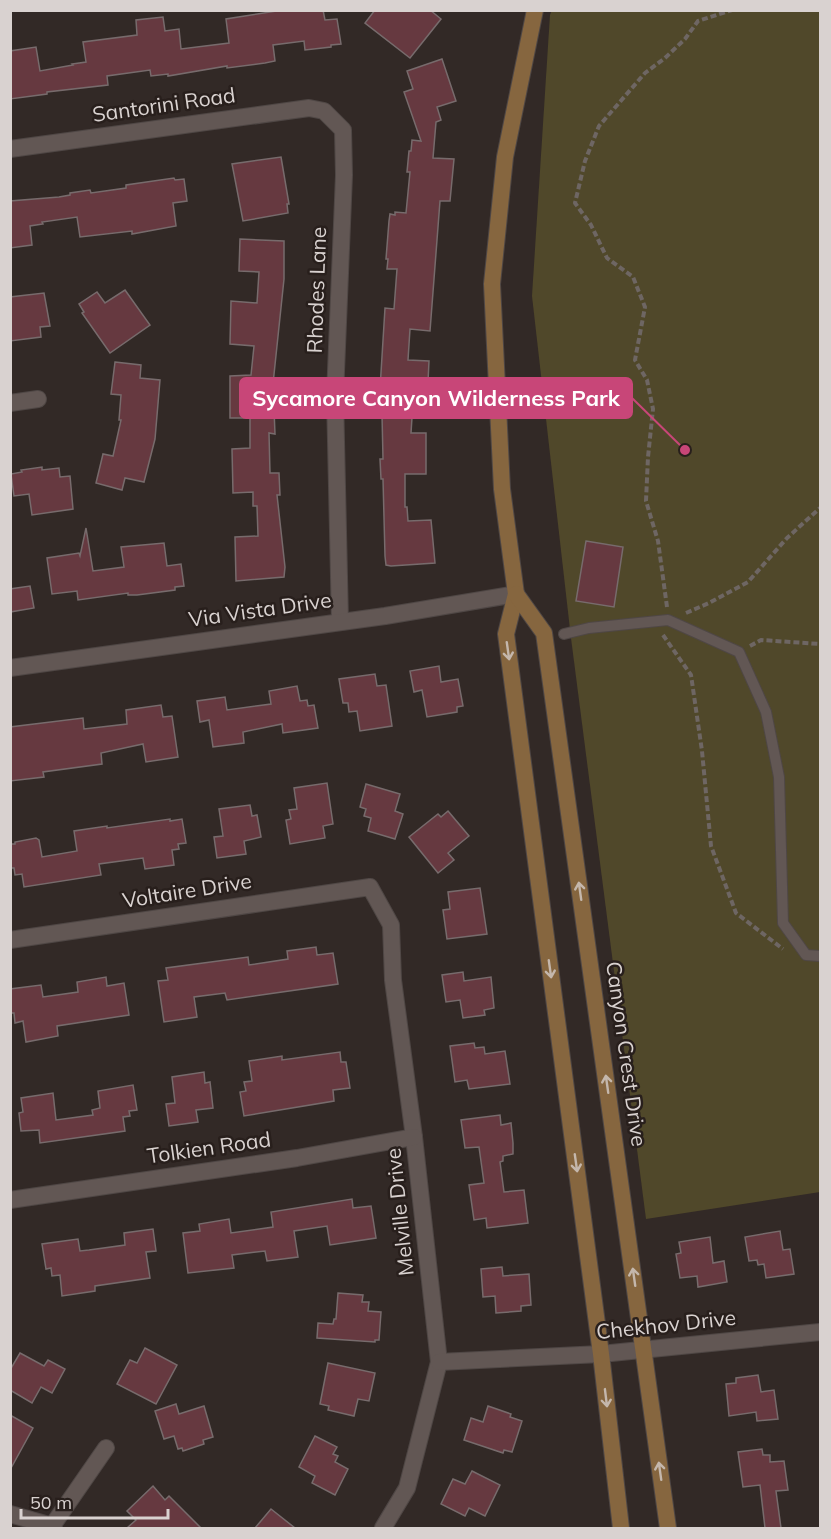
<svg xmlns="http://www.w3.org/2000/svg" width="831" height="1539" viewBox="0 0 831 1539" font-family="Mulish,sans-serif">
  <rect width="100%" height="100%" fill="#322926"/>
  <path fill="#50482a" d="M552 10 820 11V1192L646 1219 571 638 532 296 550 15Z"/>
  <g fill="#663940" stroke="#776b6c" stroke-width="1.5">
    <path d="M283 10H323L325 20 337 19 341 44 331 45V47L305 50 304 41 273 45 275 61 265 63 227 68V66L168 76V74L151 76 150 70 107 76 108 85 47 92V94L10 99V51L36 47 40 71 73 65 72 64 86 62 83 42 137 35 136 20 163 17 165 31 179 29 181 49 229 43 226 19Z"/>
    <path d="M375 10H430L441 19 410 58 365 23Z"/>
    <path d="M442 59 456 101 437 107 441 120 436 122 433 158 454 159 450 201H440L430 331 410 329 408 360 429 361 427 403 413 402 411 433H426V474H405V507H407L408 521 431 520 435 563 391 566 386 565 385 556 383 479H381L380 459H383L382 415H381V405H379L385 308 394 309 397 269H387L388 259H386L389 221 390 214 395 215V212L406 213 410 172H407L409 151H411L412 140 421 141 404 92 413 89 407 71Z"/>
    <path d="M281 157 289 204H287L288 213 243 221 232 164Z"/>
    <path d="M174 178 175 180 184 179 187 201 173 203 176 226 132 234V231L80 237 77 217 42 222 43 224 30 226 32 245 10 248V201L59 197 70 195V193L90 190 91 193 126 188V185Z"/>
    <path d="M240 239 284 241V279L273 384 275 434 269 433 270 473H279L280 495H277L285 567 284 577 236 581 235 537 258 536 257 506H253V492L233 493 232 449 250 448V418H230V376L251 375 254 346 230 344 231 301 257 303 259 272 239 271Z"/>
    <path d="M125 290 150 325 110 353 82 313 84 312 79 304 97 292 105 303Z"/>
    <path d="M44 293 50 326 40 327 41 337 10 341V297Z"/>
    <path d="M115 362 141 365 140 378 160 380 155 439 144 482 125 478 122 490 96 483 103 454 113 456 121 420H119L121 395 111 394Z"/>
    <path d="M42 467V470L59 468 60 477 70 476 73 509 32 515 29 494 14 496 11 474 22 472 21 470Z"/>
    <path d="M86 528 93 571 124 567 121 547 164 543 167 566 181 564 184 586 175 587V590L137 595H128V593L78 600 77 591 52 594 47 558 79 553 80 556Z"/>
    <path d="M586 541 623 547 614 607 576 601Z"/>
    <path d="M30 586 34 608 10 612V589Z"/>
    <path d="M439 666 441 682 458 679 463 706 457 707V712L427 717 422 690 414 692 410 671Z"/>
    <path d="M375 674 377 686 386 685 392 726 360 731 357 711 349 712 348 703H343L339 679Z"/>
    <path d="M297 686 300 701 307 700 308 706 314 705 318 728 283 733 282 724 243 732 244 743 213 747 209 720 200 722 197 701 225 697 227 710 271 704 269 691Z"/>
    <path d="M161 705 163 717 172 716 178 757 146 762 143 744 101 753 102 764 43 772 44 777 10 781V727L83 718 84 729 127 724 126 710Z"/>
    <path d="M327 783 333 824 323 826 325 838 290 844 286 820 291 819 289 810 297 809 294 788Z"/>
    <path d="M366 784 400 794 395 811 403 814 395 839 368 831 371 818 364 816 366 809 360 807Z"/>
    <path d="M250 805 252 816 257 815 261 837 244 841 246 854 217 858 214 837 223 836 219 809Z"/>
    <path d="M448 811 469 836 448 853 454 860 438 873 409 837 438 814 441 817Z"/>
    <path d="M170 819V821L182 819 186 843 178 844 179 849 172 850 174 865 145 869 143 858 99 864 101 875 24 887 22 874 15 875 14 868H10V844H15V842L36 838 39 840 42 857 77 851 74 831 107 826V828Z"/>
    <path d="M480 888 487 934 447 939 443 910 450 909 448 892Z"/>
    <path d="M316 947 317 955 333 953 338 984 227 1000 225 993 194 997 197 1017 164 1022 158 981 168 980 166 968 248 957 249 965 288 959 287 951Z"/>
    <path d="M463 972 464 981 491 977 494 1008 484 1010 485 1015 463 1018 460 1000 446 1002 442 975Z"/>
    <path d="M106 977 107 986 124 983 129 1015 57 1026 58 1036 26 1042 23 1021 15 1023 14 1013H10V989L41 985 43 997 78 992 77 982Z"/>
    <path d="M474 1043 475 1048 484 1047 485 1054 505 1051 510 1084 469 1089 467 1080 455 1082 450 1046Z"/>
    <path d="M340 1052 341 1062H346L350 1088 333 1090 334 1101 244 1116 240 1092 246 1091 244 1082 252 1081 249 1061 282 1056V1060Z"/>
    <path d="M204 1072 205 1083 210 1082 213 1108 196 1110 198 1122 169 1126 166 1104 175 1103 172 1077Z"/>
    <path d="M133 1085 137 1110 129 1111 130 1116 123 1117 125 1131 40 1143 39 1130 21 1131 19 1113 23 1112 21 1098 53 1093 56 1120 93 1115 92 1110 100 1108 98 1091Z"/>
    <path d="M500 1115 501 1125 511 1123 513 1143V1154L503 1156V1161L500 1162 504 1192 524 1190 528 1223 487 1228 486 1218 474 1220 469 1185 484 1183 479 1147 465 1148 461 1120Z"/>
    <path d="M352 1199 353 1208 371 1206 376 1238 330 1245 327 1226 294 1231 298 1257 267 1261 265 1251 232 1255 234 1268 188 1273 183 1233 200 1231 199 1224 229 1219 231 1233 273 1227 271 1212Z"/>
    <path d="M153 1229 156 1251 146 1252 150 1278 95 1286V1291L62 1296 60 1275 52 1276 51 1268 46 1269 42 1244 78 1239 80 1251 89 1250 125 1245 124 1233Z"/>
    <path d="M780 1231 783 1250 790 1249 794 1274 766 1278 764 1264 758 1265 757 1260 749 1261 745 1237Z"/>
    <path d="M710 1237 713 1263 724 1261 727 1282 698 1287 697 1276 680 1278 676 1254 681 1253 679 1242Z"/>
    <path d="M502 1267 503 1276 529 1274 531 1305 521 1306V1311L496 1313 495 1296 483 1297 481 1269Z"/>
    <path d="M338 1293 363 1295 362 1302H369L368 1311 381 1312 379 1340H375V1342L317 1338 318 1323 333 1324 334 1319H336Z"/>
    <path d="M145 1348 177 1365 156 1404 117 1384 130 1360 137 1363Z"/>
    <path d="M20 1353 44 1366 48 1360 65 1369 52 1393 41 1387 32 1403 10 1390V1370Z"/>
    <path d="M328 1363 375 1373 369 1401 358 1399 354 1416 328 1410 329 1406 320 1404Z"/>
    <path d="M758 1375 761 1392 774 1390 778 1419 757 1421 756 1412 729 1416 726 1384 736 1383V1378Z"/>
    <path d="M176 1404 179 1414 204 1406 213 1437 203 1440 204 1444 183 1451 182 1448 178 1449 174 1436 164 1439 155 1411Z"/>
    <path d="M488 1406 511 1414 510 1417 522 1421 512 1452 504 1450 503 1453 464 1440 471 1418 483 1422Z"/>
    <path d="M10 1415 33 1428 10 1470Z"/>
    <path d="M315 1436 337 1447 333 1454 338 1456 335 1462 348 1469 335 1495 312 1483 315 1476 299 1467Z"/>
    <path d="M762 1449 763 1455H770V1462L784 1461 788 1490 776 1491 781 1528H765L760 1485 743 1487 738 1452Z"/>
    <path d="M472 1471 500 1485 485 1516 469 1508 465 1516 441 1504 453 1479 465 1484Z"/>
    <path d="M153 1486 165 1500 169 1496 201 1528H127L136 1520 127 1511Z"/>
    <path d="M271 1509 295 1528H255Z"/>
  </g>
  <g fill="none" stroke-linecap="round" stroke-linejoin="round">
    <defs>
      <path id="service" d="M564 634 589 628 668 620 739 652 766 712 779 777 783 923 806 955 820 956"/>
      <g id="minor">
        <path d="M10 149 309 108 324 111 343 130 344 175 335 396 340 622"/>
        <path d="M10 403 38 399"/>
        <path d="M10 940 370 887 391 925 393 980 414 1137 439 1362 407 1488 383 1528"/>
        <path d="M10 1200 297 1158 414 1137"/>
        <path d="M439 1362 601 1354 820 1332"/>
        <path d="M10 1514 52 1526 54 1528"/>
        <path d="M52 1526 106 1448"/>
      </g>
      <path id="tertiary" d="M10 668 385 616 516 594"/>
      <g id="secondary">
        <path d="M535 10 505 157 492 284 502 489 516 594 506 634 601 1354 621 1528"/>
        <path d="M516 594 544 633 668 1528"/>
      </g>
    </defs>
    <use href="#service" stroke="#4f4745" stroke-width="12"/>
    <use href="#minor" stroke="#4f4745" stroke-width="18"/>
    <use href="#tertiary" stroke="#4f4745" stroke-width="18"/>
    <use href="#secondary" stroke="#4f4745" stroke-width="18"/>
    <g stroke="#6e6663" stroke-width="4" stroke-dasharray="6 3" stroke-linecap="butt">
      <path d="M667 607 658 541 646 501 648 457 653 409 647 380 635 360 645 307 633 277 607 258 591 225 575 203 585 161 599 126 645 73 665 58 685 39 698 21 732 10"/>
      <path d="M686 613 709 603 748 582 787 538 820 508"/>
      <path d="M663 635 691 675 702 751 711 846 736 913 783 949"/>
      <path d="M750 646 761 640 820 644"/>
    </g>
    <use href="#service" stroke="#625754" stroke-width="10"/>
    <use href="#minor" stroke="#625754" stroke-width="16"/>
    <use href="#tertiary" stroke="#625754" stroke-width="16"/>
    <use href="#secondary" stroke="#86663f" stroke-width="16"/>
  </g>
  <defs><path id="oneway-shaft" d="M-6 0H5M1.5-3L5.5 0L1.5 3" fill="none" stroke-width="1.6" stroke-linecap="round" stroke-linejoin="round" transform="scale(1.5)"/></defs>
  <g stroke="#c4b7ac">
    <use href="#oneway-shaft" transform="translate(508 651) rotate(82)"/>
    <use href="#oneway-shaft" transform="translate(580 891) rotate(-98)"/>
    <use href="#oneway-shaft" transform="translate(550 969) rotate(82)"/>
    <use href="#oneway-shaft" transform="translate(607 1084) rotate(-98)"/>
    <use href="#oneway-shaft" transform="translate(576 1163) rotate(82)"/>
    <use href="#oneway-shaft" transform="translate(634 1277) rotate(-98)"/>
    <use href="#oneway-shaft" transform="translate(606 1398) rotate(83)"/>
    <use href="#oneway-shaft" transform="translate(660 1471) rotate(-98)"/>
  </g>
  <g text-anchor="middle" stroke-width="5" stroke-linejoin="round" paint-order="stroke">
    <g font-size="21" fill="#d9d2d0" stroke="#281f1c">
      <text transform="translate(164 105) rotate(-8)" y="7">Santorini Road</text>
      <text transform="translate(317 290) rotate(-88)" y="7">Rhodes Lane</text>
      <text transform="translate(260 610) rotate(-8)" y="7">Via Vista Drive</text>
      <text transform="translate(187 891) rotate(-9)" y="7">Voltaire Drive</text>
      <text transform="translate(626 1054) rotate(82)" y="7">Canyon Crest Drive</text>
      <text transform="translate(209 1148) rotate(-8)" y="7">Tolkien Road</text>
      <text transform="translate(400 1212) rotate(-96)" y="7">Melville Drive</text>
      <text transform="translate(666 1325) rotate(-6)" y="7">Chekhov Drive</text>
    </g>
  </g>
  <path fill="none" stroke="#c84678" stroke-width="2" d="M685 450L632 398"/>
  <circle fill="#c84678" stroke="#281f1c" stroke-width="2" cx="685" cy="450" r="6"/>
  <rect fill="#c84678" stroke="#c84678" stroke-width="2" x="240" y="378" width="392" height="40" rx="6"/>
  <g font-size="22" text-anchor="middle" font-weight="bold" fill="#fff">
    <text x="436" y="406">Sycamore Canyon Wilderness Park</text>
  </g>
  <rect width="831" height="1539" fill="none" stroke="#d9d2d0" stroke-width="24"/>
  <path d="M21 1509v9h147v-9" fill="none" stroke="#d9d2d0" stroke-width="3"/>
  <text x="30" y="1509" font-size="18" fill="#d9d2d0" stroke="#281f1c" stroke-width="4.5" paint-order="stroke">50 m</text>
</svg>
